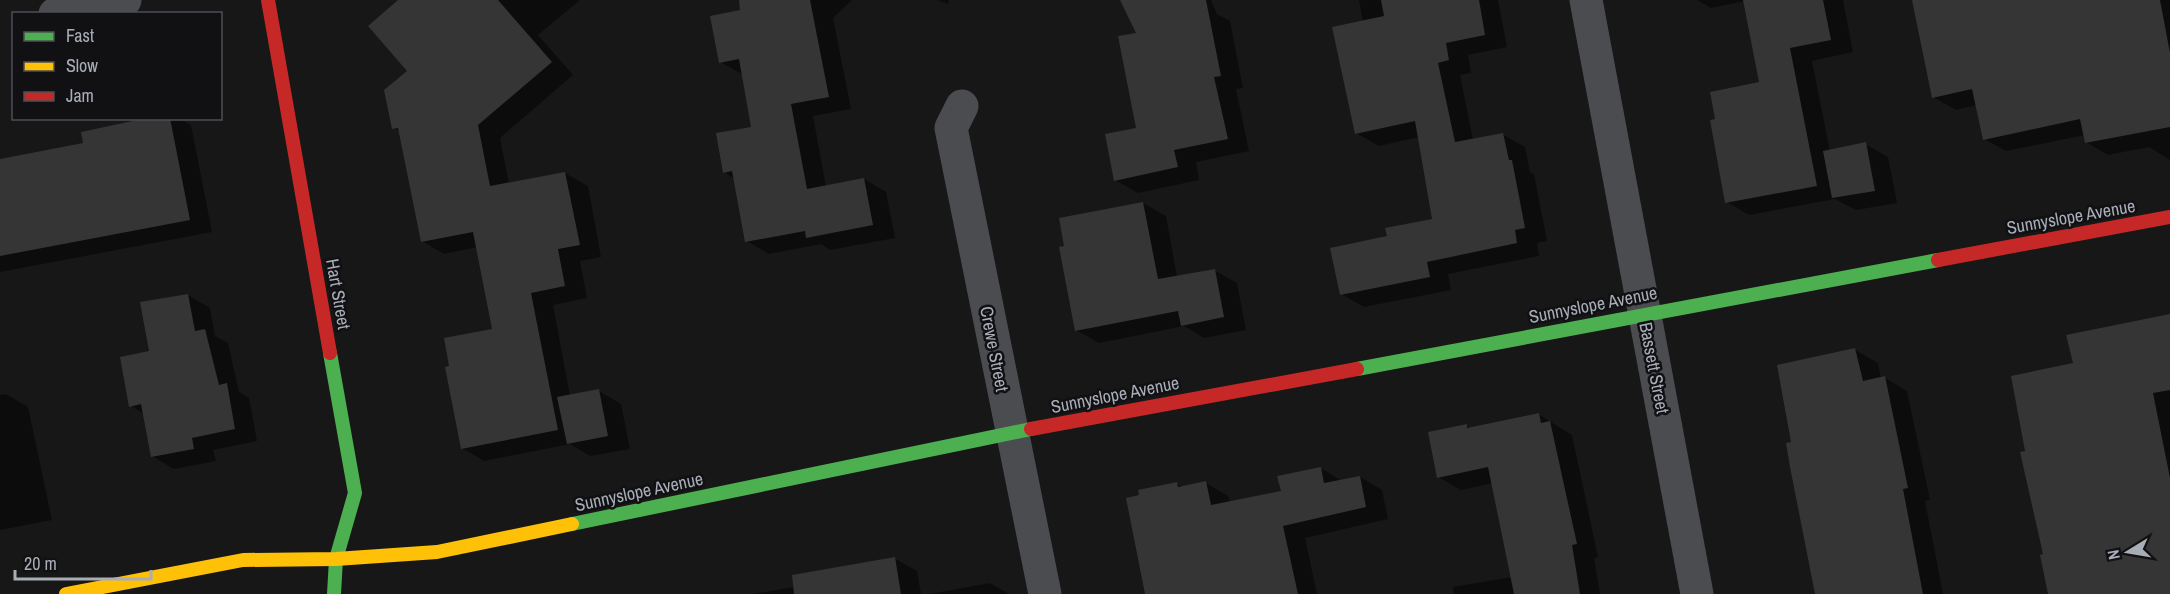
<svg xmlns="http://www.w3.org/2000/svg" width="2170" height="594" viewBox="0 0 2170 594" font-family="'Archivo Narrow',sans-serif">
  <rect width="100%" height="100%" fill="#171717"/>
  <g fill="#0007">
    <path d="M400 0H580L538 35 573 75 500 138 509 184 565 173 588 186 601 257 580 261 587 298 553 305 570 396 599 391 621 404 630 449 590 456 570 444 484 461 462 448 494 330 478 247 444 254 422 241 401 132 394 128 409 71Z"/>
    <path d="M740 0H852L833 18 851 109 813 116 826 187 864 179 886 192 895 238 830 250 821 244 769 254 747 241 735 179 724 172 753 128 744 75 720 62 742 11Z"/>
    <path d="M937 0H949L948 4Z"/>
    <path d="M1122 0H1211L1217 14 1230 21 1243 88 1236 89 1249 151 1196 162 1199 180 1138 193 1115 180 1138 129V34Z"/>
    <path d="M1359 0H1498L1507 47 1468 55 1471 73 1460 75 1473 140 1502 134 1525 147 1530 172 1534 174 1547 241 1537 243 1539 256 1448 274 1451 290 1364 307 1341 294 1389 237 1434 220 1419 137 1379 146 1356 133 1363 22Z"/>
    <path d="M1697 0H1843L1853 52 1812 61 1830 151 1865 144 1888 157 1897 203 1856 210 1835 199 1749 215 1727 202 1717 120 1761 83 1745 1 1711 8Z"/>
    <path d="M1913 0H2170V160L2149 147 2108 155 2086 142 2085 135 2006 151 1984 139 1977 105 1956 110 1933 97Z"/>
    <path d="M142 118H179L191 125 212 232 0 272V161L85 144 82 133Z"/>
    <path d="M1143 203 1166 216 1177 277 1214 270 1237 283 1246 330 1204 338 1184 326 1099 343 1076 330Z"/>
    <path d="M188 295 210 308 215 336 228 343 239 392 249 398 257 441 213 450 216 461 174 469 152 456 144 414 131 406 151 353Z"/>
    <path d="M2170 316V594H2121L2027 452 2075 364Z"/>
    <path d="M1855 350 1878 363 1881 379 1885 378 1907 391 1930 500 1925 501 1943 594H1817L1793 443Z"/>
    <path d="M6 394 28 407 52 520 0 530V395Z"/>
    <path d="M1538 414 1572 435 1598 557 1594 558 1600 594H1454L1453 587 1512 577 1493 483 1461 490 1438 477 1466 426 1471 429Z"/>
    <path d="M1321 468 1342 481 1360 477 1382 490 1388 519 1305 538 1317 594H1146L1177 484 1183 487 1206 483 1228 496 1230 503 1282 492Z"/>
    <path d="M894 558 917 571 921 594H753L817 583Z"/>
    <path d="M990 583 1009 594H930Z"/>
  </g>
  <g fill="#353536">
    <path d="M398 0H498L552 62 478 125 490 186 565 172 580 245 558 249 565 286 531 293 558 430 461 449 445 367 449 366 444 338 492 329 473 232 421 242 398 128 392 129 384 90 407 71 368 26Z"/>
    <path d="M739 0H810L829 97 791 104 807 189 864 178 873 225 806 238 805 231 745 242 732 171 723 173 716 133 751 127 739 59 719 63 710 16 740 10Z"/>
    <path d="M1120 0H1206L1221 76 1214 77 1228 139 1174 150 1178 167 1114 181 1105 134 1136 128 1118 36 1136 33Z"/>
    <path d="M1381 0H1479L1485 35 1446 43 1449 60 1438 63 1455 142 1503 133 1509 160H1512L1525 228 1515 230 1517 243 1427 262 1430 277 1340 295 1330 248 1387 236 1385 228 1432 219 1415 121 1355 134 1332 27 1384 16Z"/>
    <path d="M1743 0H1823L1831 40 1790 48 1817 186 1725 203 1710 120 1715 119 1710 92 1759 82Z"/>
    <path d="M1912 0H2160L2170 53V127L2085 143 2080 119 1983 140 1972 89 1932 98Z"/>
    <path d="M146 118H170L190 220 0 256V159L83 143 81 132Z"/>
    <path d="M1866 142 1875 191 1832 198 1823 151Z"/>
    <path d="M1143 202 1158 279 1215 269 1224 317 1181 326 1178 311 1075 331 1059 247 1064 246 1059 218Z"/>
    <path d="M188 294 195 331 205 329 219 385 227 383 235 429 192 438 194 449 151 457 141 404 129 407 120 357 149 351 140 302Z"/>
    <path d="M2170 314V390L2153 393 2170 478V594H2048L2040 555 2043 554 2020 452 2025 451 2011 376 2073 363 2066 335Z"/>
    <path d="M1855 348 1863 381 1885 376 1908 488 1903 489 1923 594H1815L1790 467 1786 443 1791 442 1777 365Z"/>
    <path d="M599 389 608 436 567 444 557 397Z"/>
    <path d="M1539 413 1541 423 1550 421 1577 544 1572 545 1580 594H1514L1488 467 1437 478 1428 432 1467 424V428Z"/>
    <path d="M1321 467 1324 483 1360 476 1366 507 1283 526 1298 594H1145L1126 498 1139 495 1138 490 1177 482 1178 487 1206 481 1211 505 1281 491 1277 476Z"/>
    <path d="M895 557 901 594H794L792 575Z"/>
  </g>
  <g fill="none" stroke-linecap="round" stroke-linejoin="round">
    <g stroke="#4b4c50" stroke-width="33">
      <path d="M1586 0 1697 594"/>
      <path d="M55 14 125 0"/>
      <path d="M962 106 951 128 1045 594"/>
    </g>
    <g stroke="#4caf50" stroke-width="14">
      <path d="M330 353 355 493 336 559 334 594"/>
      <path d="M1357 369 1938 260"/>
      <path d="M572 524 1031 429"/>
    </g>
    <path stroke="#ffc107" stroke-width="14" d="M66 594 243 560 336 559 437 552 572 524"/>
    <g stroke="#c62828" stroke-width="14">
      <path d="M268 0 330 353"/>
      <path d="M1938 260 2170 217"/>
      <path d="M1031 429 1357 369"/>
    </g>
  </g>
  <g text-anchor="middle" stroke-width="5" stroke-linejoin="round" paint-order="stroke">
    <g font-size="18" fill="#a8adb8" stroke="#111113">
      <text transform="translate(2071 217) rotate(-10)" y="6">Sunnyslope Avenue</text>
      <text transform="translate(338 294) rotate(80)" y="6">Hart Street</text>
      <text transform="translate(1593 305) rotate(-11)" y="6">Sunnyslope Avenue</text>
      <text transform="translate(994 349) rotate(79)" y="6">Crewe Street</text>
      <text transform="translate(1654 368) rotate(79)" y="6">Bassett Street</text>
      <text transform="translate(1115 395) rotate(-11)" y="6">Sunnyslope Avenue</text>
      <text transform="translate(639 492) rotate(-12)" y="6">Sunnyslope Avenue</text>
    </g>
  </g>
  <rect x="12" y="12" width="210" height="108" fill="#111113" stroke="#4d4f55" stroke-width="1.5"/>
  <rect x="24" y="32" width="30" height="9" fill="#4caf50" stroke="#4d4f55" stroke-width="1.5"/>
  <text x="66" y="42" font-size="18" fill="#a8adb8">Fast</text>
  <rect x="24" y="62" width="30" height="9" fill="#ffc107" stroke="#4d4f55" stroke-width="1.5"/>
  <text x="66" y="72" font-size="18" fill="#a8adb8">Slow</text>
  <rect x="24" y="92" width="30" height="9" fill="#c62828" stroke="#4d4f55" stroke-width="1.5"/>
  <text x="66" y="102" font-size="18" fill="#a8adb8">Jam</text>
  <g transform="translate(2128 552) rotate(259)" stroke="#111113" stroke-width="4.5" paint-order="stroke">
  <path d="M0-4.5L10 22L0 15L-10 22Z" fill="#a8adb8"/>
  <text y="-9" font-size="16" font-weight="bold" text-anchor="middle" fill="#a8adb8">N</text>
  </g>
  <path d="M15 570v9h136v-9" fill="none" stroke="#a8adb8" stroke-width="3"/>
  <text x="24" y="570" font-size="18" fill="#a8adb8" stroke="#111113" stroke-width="4.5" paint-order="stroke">20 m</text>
</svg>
